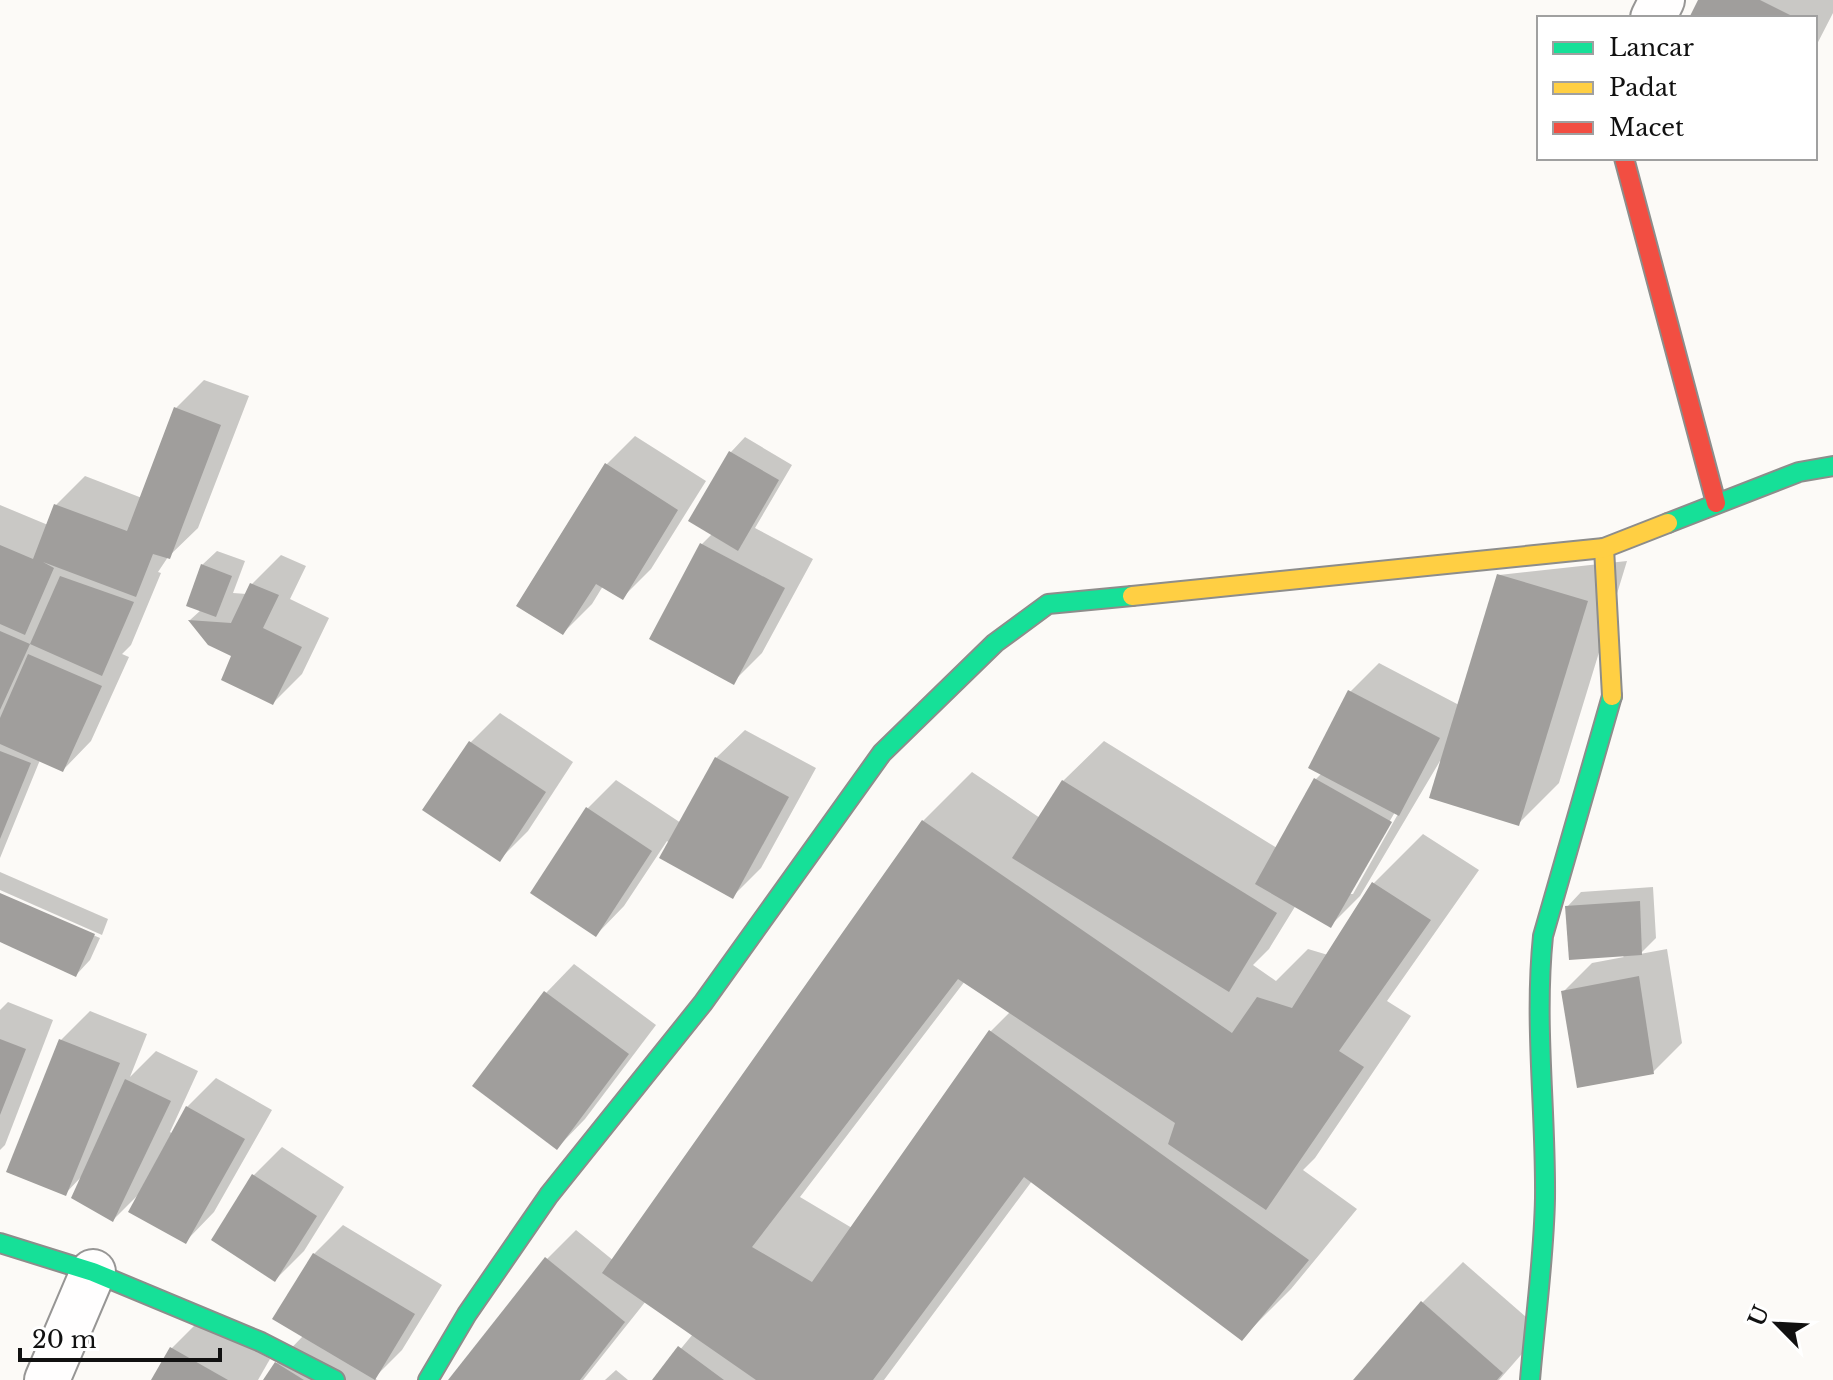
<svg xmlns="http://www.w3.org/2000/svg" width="1833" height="1380" viewBox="0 0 1833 1380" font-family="'Libre Baskerville',serif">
  <rect width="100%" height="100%" fill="#fcfaf7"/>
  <g fill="#0003" fill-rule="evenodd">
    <path d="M1700 0H1833V13L1815 48V18H1691Z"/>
    <path d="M204 380 249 396 198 528 168 557 158 572 161 573 131 645 122 654 129 657 91 741 63 770 40 760 0 858V505L48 525 56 505 85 476 142 498 175 409Z"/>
    <path d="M635 436 706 481 651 569 622 598 603 586 592 604 563 633 607 464Z"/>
    <path d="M745 437 792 465 755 528 813 559 762 653 733 682 702 544 713 533 731 452Z"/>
    <path d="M217 551 245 561 233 593 247 594 252 584 281 555 306 566 290 599 329 618 302 674 273 703 234 655 190 620 201 610 202 565Z"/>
    <path d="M1627 561 1559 783 1519 823 1440 761 1360 896 1331 925 1296 905 1269 949 1253 965 1276 981 1308 949 1328 955 1374 883 1423 834 1479 870 1387 1001 1411 1016 1315 1158 1303 1170 1357 1209 1291 1289 1242 1338 1032 1181 884 1380H655L693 1334 646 1301 583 1380H451L547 1259 576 1230 614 1261 923 821 972 772 1040 818 1063 781 1104 741 1277 848 1316 779 1322 773 1350 692 1379 663 1459 705 1499 575ZM1395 812 1398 814 1353 894H1348ZM965 981 1011 1011 991 1031 852 1228 800 1197Z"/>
    <path d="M500 713 573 762 528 831 500 859 425 810 471 742Z"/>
    <path d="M745 730 816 768 761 868 732 897 667 841 624 906 596 935 588 808 616 780 681 823 716 758Z"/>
    <path d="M0 872 108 919 102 935 0 890Z"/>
    <path d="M1653 887 1656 938 1640 954 1667 949 1682 1043 1653 1072 1563 992 1592 963 1624 957 1567 907 1581 892Z"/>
    <path d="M0 895 100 938 90 960 76 975 0 940Z"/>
    <path d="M574 964 656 1025 585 1119 557 1148 546 993Z"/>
    <path d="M8 1002 53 1020 5 1145 0 1150V1010Z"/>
    <path d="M90 1011 147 1034 130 1077 156 1051 198 1071 170 1132 173 1134 187 1107 216 1078 272 1110 214 1212 186 1241 138 1195 113 1220 82 1176 65 1194 61 1040Z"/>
    <path d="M282 1147 344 1187 304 1251 275 1280 254 1175Z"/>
    <path d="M343 1225 442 1285 402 1350 374 1378 377 1380H266L277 1363 303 1336 314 1254Z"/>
    <path d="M1463 1262 1542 1331 1499 1380H1355L1423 1302Z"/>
    <path d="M201 1319 270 1359 258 1380H153L172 1348Z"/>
    <path d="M616 1370 628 1380H605Z"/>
  </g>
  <g fill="#a09e9c">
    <path d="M1698 0H1760L1796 18H1689Z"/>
    <path d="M174 407 221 425 170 559 153 554 136 597 43 562 54 568 25 635 0 624V545L33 559 54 504 127 531Z"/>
    <path d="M729 451 779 480 738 551 688 521Z"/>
    <path d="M605 463 678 510 623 600 596 584 563 635 516 606Z"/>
    <path d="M700 543 785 588 734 685 649 639Z"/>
    <path d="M201 564 232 576 216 617 186 606Z"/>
    <path d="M1497 574 1588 601 1519 826 1429 798Z"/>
    <path d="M60 576 134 602 102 676 30 644Z"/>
    <path d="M250 583 279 595 263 628 302 647 273 705 221 680 231 656 208 645 188 620 231 623Z"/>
    <path d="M0 631 30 644 0 710Z"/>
    <path d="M28 654 102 686 63 772 0 744V718Z"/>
    <path d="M1348 690 1440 738 1399 816 1308 768Z"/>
    <path d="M469 741 546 792 500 862 422 810Z"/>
    <path d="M0 751 31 763 0 839Z"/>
    <path d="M715 757 789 797 733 899 659 858Z"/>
    <path d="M1314 778 1392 822 1331 928 1255 884Z"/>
    <path d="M1062 780 1277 913 1229 992 1012 858Z"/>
    <path d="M586 807 652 851 596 937 530 893Z"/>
    <path d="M922 820 1232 1033 1257 997 1292 1008 1372 882 1431 920 1339 1051 1364 1067 1266 1210 1168 1144 1175 1123 958 979 752 1247 812 1282 989 1030 1309 1260 1242 1341 1024 1177 873 1380H756L602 1273Z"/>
    <path d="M0 893 95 934 76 977 0 942Z"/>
    <path d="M1640 901 1642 955 1569 960 1565 906Z"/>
    <path d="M1639 976 1654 1074 1577 1088 1561 991Z"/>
    <path d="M544 991 629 1054 557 1150 472 1086Z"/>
    <path d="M0 1039 26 1049 0 1115Z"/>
    <path d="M59 1039 120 1063 66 1196 6 1172Z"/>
    <path d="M125 1079 171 1101 113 1222 71 1198Z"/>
    <path d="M186 1106 245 1139 186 1244 128 1212Z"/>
    <path d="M252 1174 317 1216 275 1282 211 1240Z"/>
    <path d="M313 1253 415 1314 375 1380 272 1319Z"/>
    <path d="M545 1257 625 1322 580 1380H448Z"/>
    <path d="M1421 1301 1503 1373 1497 1380H1353Z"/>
    <path d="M678 1346 724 1380H652Z"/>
    <path d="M170 1347 228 1380H151Z"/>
    <path d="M275 1362 304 1380H263Z"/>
  </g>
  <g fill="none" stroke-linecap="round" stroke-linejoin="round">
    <defs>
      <g id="street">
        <path d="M1653 18 1662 0"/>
        <path d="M47 1380 93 1272"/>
      </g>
      <g id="fast">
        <path d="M1668 523 1799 472 1833 466"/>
        <path d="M0 1243 93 1272 261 1342 335 1380"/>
        <path d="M428 1380 467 1314 549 1195 703 1003 882 753 995 643 1048 604 1132 596"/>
        <path d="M1530 1380C1535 1320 1544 1258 1545 1198 1546 1110 1534 1024 1543 936L1612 696"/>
      </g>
      <g id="slow">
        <path d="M1604 548 1612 696"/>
        <path d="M1132 596 1604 548 1668 523"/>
      </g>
      <path id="jam" d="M1624 158 1716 503"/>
    </defs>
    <use href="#street" stroke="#979695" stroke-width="48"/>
    <use href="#fast" stroke="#8d8d8b" stroke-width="22"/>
    <use href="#slow" stroke="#8d8d8b" stroke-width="22"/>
    <use href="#jam" stroke="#8d8d8b" stroke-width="22"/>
    <use href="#street" stroke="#fffefe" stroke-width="44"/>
    <use href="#fast" stroke="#16e098" stroke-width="18"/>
    <use href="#slow" stroke="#ffcf43" stroke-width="18"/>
    <use href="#jam" stroke="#f24e42" stroke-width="18"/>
  </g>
  <rect x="1537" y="16" width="280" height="144" fill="#ffffff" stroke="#a0a0a0" stroke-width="2"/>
  <rect x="1553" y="42" width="40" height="12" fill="#16e098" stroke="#a0a0a0" stroke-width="2"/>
  <text x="1609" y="56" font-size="24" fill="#111111">Lancar</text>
  <rect x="1553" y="82" width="40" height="12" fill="#ffcf43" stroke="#a0a0a0" stroke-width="2"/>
  <text x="1609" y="96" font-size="24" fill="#111111">Padat</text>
  <rect x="1553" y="122" width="40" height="12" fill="#f24e42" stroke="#a0a0a0" stroke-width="2"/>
  <text x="1609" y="136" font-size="24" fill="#111111">Macet</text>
  <g transform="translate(1777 1324) rotate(294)" stroke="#ffffff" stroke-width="6" paint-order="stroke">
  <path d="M0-6L14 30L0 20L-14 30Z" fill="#111111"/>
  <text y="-12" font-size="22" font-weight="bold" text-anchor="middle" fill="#111111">U</text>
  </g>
  <path d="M20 1348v12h200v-12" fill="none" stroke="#111111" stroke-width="4"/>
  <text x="32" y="1348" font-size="24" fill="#111111" stroke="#ffffff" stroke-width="6" paint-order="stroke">20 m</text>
</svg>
